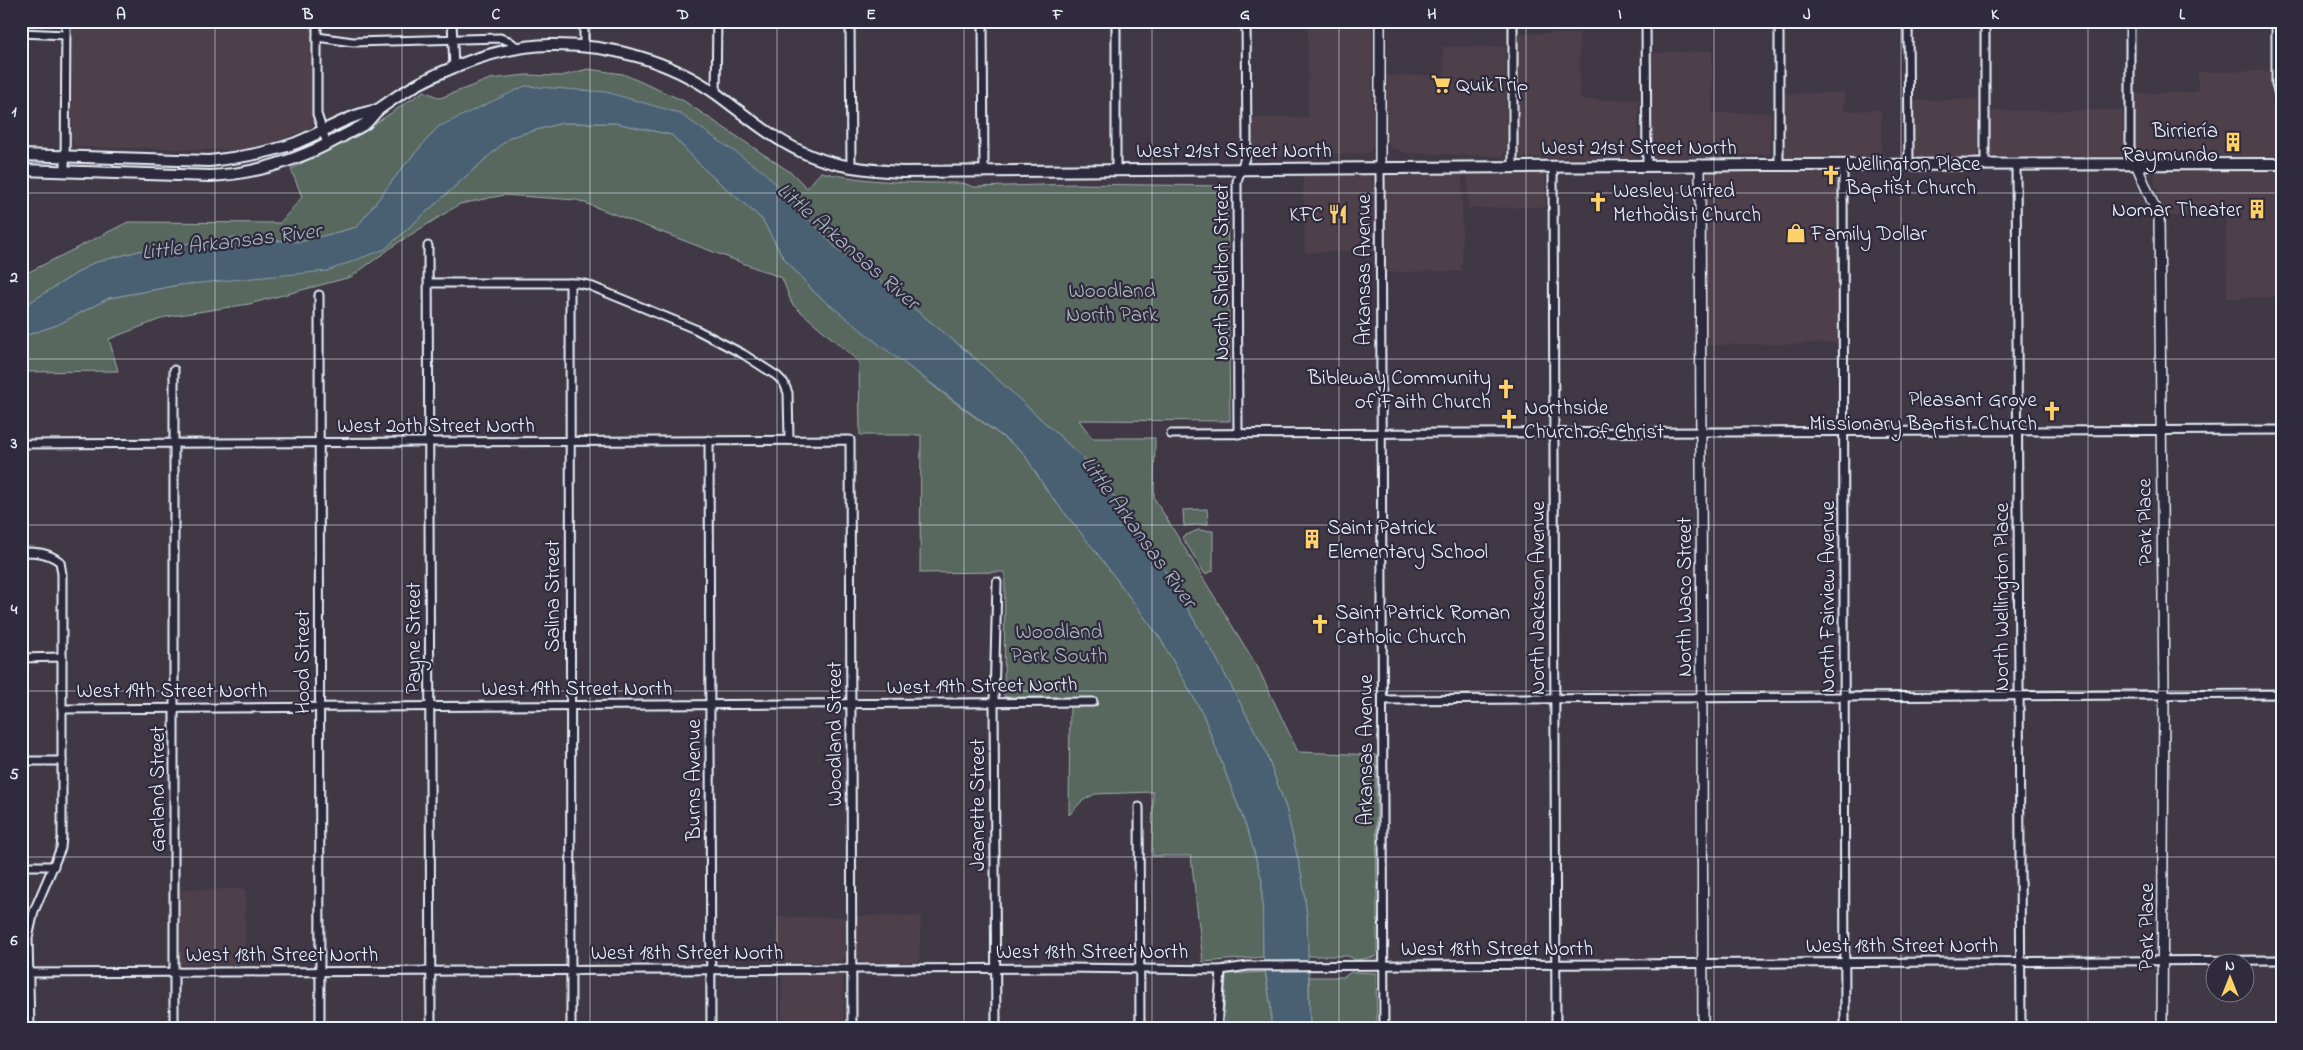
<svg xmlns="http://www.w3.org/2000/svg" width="2303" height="1050" viewBox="0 0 2303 1050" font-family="'Indie Flower',sans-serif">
  <rect width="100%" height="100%" fill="#413846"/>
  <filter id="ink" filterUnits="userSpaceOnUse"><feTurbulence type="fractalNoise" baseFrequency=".02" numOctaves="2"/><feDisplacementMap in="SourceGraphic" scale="10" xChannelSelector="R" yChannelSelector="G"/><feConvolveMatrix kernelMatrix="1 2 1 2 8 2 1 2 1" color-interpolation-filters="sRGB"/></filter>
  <g filter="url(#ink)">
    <g fill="#4e414c">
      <path d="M72 21H312V125L307 130 268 144 234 150 80 147 74 144 72 137Z"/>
      <path d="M1308 21H1372L1373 146 1371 151 1367 153 1264 157 1254 155 1252 152 1251 118 1308 117Z"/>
      <path d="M1517 34H1579L1580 100H1639L1637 155 1635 158 1520 157 1518 154Z"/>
      <path d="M1443 47H1505L1506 149 1502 156 1409 153 1391 148 1386 139V76L1444 75Z"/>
      <path d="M1712 51V113H1771L1770 154 1654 158 1651 156 1649 53Z"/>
      <path d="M2270 71 2271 98 2282 134 2280 155 2272 157 2136 154 2134 150V94L2198 92V72Z"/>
      <path d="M1844 93V111L1881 110V157L1789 158 1784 156 1782 152 1781 94Z"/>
      <path d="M1913 100H1978V154L1973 157H1918L1914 155 1913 152Z"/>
      <path d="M2122 110 2124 150 2123 154 2118 156H1991L1989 111Z"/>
      <path d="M1829 170 1837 172 1839 178V343L1705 345 1704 180 1707 174 1714 171Z"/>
      <path d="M2166 170 2282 171V297L2227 298 2226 216H2165L2154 179 2156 172Z"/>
      <path d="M1542 174 1545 176V207L1468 208V175Z"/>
      <path d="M1364 175 1370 176 1373 184 1374 251 1305 252 1303 176Z"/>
      <path d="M1390 175H1462V271L1387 272 1386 182Z"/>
      <path d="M245 889V965L180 964 179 890Z"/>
      <path d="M856 916H921L919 962H863L858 959Z"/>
      <path d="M777 917H845V957L841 962H777Z"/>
      <path d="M782 974 843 975 844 1029H782Z"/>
    </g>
    <g fill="#58685f" stroke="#a0acac">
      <path d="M588 69 623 74 684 101 793 174 807 188 821 172C868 183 915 183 963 183L974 187 1075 184 1227 186 1230 421 1079 420 1092 438H1155L1154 498 1258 668 1298 752 1376 755 1377 952 1375 957 1356 960 1348 956H1308L1307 916 1302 877 1286 808 1265 750 1214 654 1161 564 1093 467 970 354 874 276 842 254 818 231 679 113 438 127 403 167 357 227 300 242 233 238 151 248 93 263 21 308V276L128 222 280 223 302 197 291 169 367 129 424 91 440 98 490 79 526 75 561 76Z"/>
      <path d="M562 123H616L672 135 705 170 762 219 783 257 815 293 949 398 1022 451 1048 492 1097 553 1160 638 1203 714 1249 834 1262 880 1263 957 1203 962 1191 856H1152L1153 792 1095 794 1082 801 1069 815 1070 697H1004L1005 572 920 573 921 435H860L859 362 792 304 782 278 577 200 504 195 460 204 399 242 351 277 249 304 166 317 109 339 118 371 21 372V337L57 325 109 298 179 285 253 277 385 249 510 137Z"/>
      <path d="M1207 509 1208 524 1184 526 1183 510Z"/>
      <path d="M1198 530 1213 531V571L1205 574 1182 537Z"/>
      <path d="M1265 972 1271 1007V1029H1223L1226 974Z"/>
      <path d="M1351 972 1376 973 1377 1029H1310L1309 977H1344Z"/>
    </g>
    <path fill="#486172" stroke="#889ba8" d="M525 86 606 92 679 113 764 172 842 254 874 276 970 354 1093 467 1161 564 1214 654 1265 750 1286 808 1302 877 1307 916 1310 1029H1271V1007L1263 956 1262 880 1249 834 1203 714 1160 638 1097 553 1048 492 1022 451 881 346 815 293 783 257 762 219 705 170 672 135 616 123H562L510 137 385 249 327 271 179 285 109 298 57 325 21 337V308L93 263 151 248 233 238 300 242 357 227 403 167 438 127Z"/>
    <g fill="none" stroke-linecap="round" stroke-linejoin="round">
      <defs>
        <g id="minor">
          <path d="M317 21V114L327 144"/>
          <path d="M452 21 454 68"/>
          <path d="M584 21V46"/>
          <path d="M850 21 851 167"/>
          <path d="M983 21 984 171"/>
          <path d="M1116 21V170"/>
          <path d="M1513 21V167"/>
          <path d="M1646 21 1647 166"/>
          <path d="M1779 21V165"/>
          <path d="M1908 21 1909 164"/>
          <path d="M1985 21V164"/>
          <path d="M2130 21V148L2136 164"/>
          <path d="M2276 21V84L2282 108"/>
          <path d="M21 33 66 35"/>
          <path d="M317 37 353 42 500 38 509 41 518 48"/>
          <path d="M716 94 717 21"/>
          <path d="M2016 164 2021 1029"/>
          <path d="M1843 165 1845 1029"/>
          <path d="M1553 167 1556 1029"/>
          <path d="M1380 168 1384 1029"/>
          <path d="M65 172 66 21"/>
          <path d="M428 246 431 1029"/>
          <path d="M429 283H578L588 285 695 329 743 354 777 376 784 383 788 393 789 440"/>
          <path d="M570 283 571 1029"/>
          <path d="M319 295 320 1029"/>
          <path d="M174 370V1029"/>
          <path d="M1171 434 2282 430"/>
          <path d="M1238 434 1237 181 1246 155 1247 140 1246 21"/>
          <path d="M709 440 711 1029"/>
          <path d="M21 444 850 440 852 1029"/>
          <path d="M21 552C36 552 48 552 60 562L62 574V837L61 848 34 911 28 938 30 1029"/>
          <path d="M21 658 62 657"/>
          <path d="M1383 700 2282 694"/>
          <path d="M62 709 1093 702"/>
          <path d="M21 761H62"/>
          <path d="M1139 807 1140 1029"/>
          <path d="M21 866H54"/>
          <path d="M21 973 1067 968 1221 970 1248 966 2282 960"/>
          <path d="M996 1029 994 702 997 582"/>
          <path d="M1217 1029 1221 970"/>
        </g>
        <g id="tertiary">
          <path d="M1380 21V168"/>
          <path d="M2136 164 2159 218 2164 694 2162 1029"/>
          <path d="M1700 165 1703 1029"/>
        </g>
        <g id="secondary">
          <path d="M21 155 209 161C238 158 268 153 296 143 324 132 348 115 378 110"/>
          <path d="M21 170 210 176C258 174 301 159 343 136 350 132 359 128 366 123 371 119 374 113 379 109 424 75 493 46 550 45 610 44 669 60 718 95 745 115 772 138 802 152 834 167 867 170 902 172L1765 165 2282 164"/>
        </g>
      </defs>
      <use href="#minor" stroke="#e8f1f8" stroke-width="11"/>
      <use href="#tertiary" stroke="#e8f1f8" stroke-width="12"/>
      <use href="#secondary" stroke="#e8f1f8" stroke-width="14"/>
      <use href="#minor" stroke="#2f2a3d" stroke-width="7"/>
      <use href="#tertiary" stroke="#2f2a3d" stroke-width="9"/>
      <use href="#secondary" stroke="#2f2a3d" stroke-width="10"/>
    </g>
  </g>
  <path fill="none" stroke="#e8f1f8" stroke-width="1" stroke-opacity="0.55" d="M215 21V1029M402 21V1029M590 21V1029M777 21V1029M964 21V1029M1152 21V1029M1339 21V1029M1526 21V1029M1714 21V1029M1901 21V1029M2088 21V1029M21 193H2282M21 359H2282M21 525H2282M21 691H2282M21 857H2282"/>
  <defs>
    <symbol id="supermarket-bare" viewBox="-9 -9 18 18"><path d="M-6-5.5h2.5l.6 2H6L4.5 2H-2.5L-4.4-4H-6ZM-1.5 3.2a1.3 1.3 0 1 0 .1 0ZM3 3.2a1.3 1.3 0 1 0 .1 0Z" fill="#ffd166" stroke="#2f2a3d" stroke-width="2.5" paint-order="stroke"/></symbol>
    <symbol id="building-bare" viewBox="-9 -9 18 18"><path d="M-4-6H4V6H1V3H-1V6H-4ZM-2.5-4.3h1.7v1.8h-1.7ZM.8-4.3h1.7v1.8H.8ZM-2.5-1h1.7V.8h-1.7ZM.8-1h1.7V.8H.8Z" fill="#ffd166" stroke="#2f2a3d" stroke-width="2.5" paint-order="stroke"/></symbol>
    <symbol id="church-bare" viewBox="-9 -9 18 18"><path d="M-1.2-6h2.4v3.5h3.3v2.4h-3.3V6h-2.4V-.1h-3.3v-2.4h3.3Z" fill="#ffd166" stroke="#2f2a3d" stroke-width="2.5" paint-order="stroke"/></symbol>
    <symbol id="restaurant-bare" viewBox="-9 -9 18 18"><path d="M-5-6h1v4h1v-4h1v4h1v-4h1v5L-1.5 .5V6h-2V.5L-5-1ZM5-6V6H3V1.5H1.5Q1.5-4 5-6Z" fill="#ffd166" stroke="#2f2a3d" stroke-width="2.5" paint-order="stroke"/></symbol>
    <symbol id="shop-bare" viewBox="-9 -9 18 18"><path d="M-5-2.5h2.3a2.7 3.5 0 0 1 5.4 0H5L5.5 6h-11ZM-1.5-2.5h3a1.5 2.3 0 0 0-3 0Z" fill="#ffd166" stroke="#2f2a3d" stroke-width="2.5" paint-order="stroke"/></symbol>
  </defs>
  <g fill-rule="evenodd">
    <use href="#supermarket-bare" x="1427" y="70" width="28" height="28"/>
    <use href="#building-bare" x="2219" y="128" width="28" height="28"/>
    <use href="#church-bare" x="1817" y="161" width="28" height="28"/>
    <use href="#church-bare" x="1584" y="188" width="28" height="28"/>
    <use href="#building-bare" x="2243" y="195" width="28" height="28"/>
    <use href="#restaurant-bare" x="1324" y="200" width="28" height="28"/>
    <use href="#shop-bare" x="1782" y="219" width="28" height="28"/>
    <use href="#church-bare" x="1492" y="375" width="28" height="28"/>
    <use href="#church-bare" x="2038" y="397" width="28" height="28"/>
    <use href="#church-bare" x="1495" y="405" width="28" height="28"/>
    <use href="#building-bare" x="1298" y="525" width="28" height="28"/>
    <use href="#church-bare" x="1306" y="610" width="28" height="28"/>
  </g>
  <g text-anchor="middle" stroke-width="4.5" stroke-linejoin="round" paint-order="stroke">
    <g font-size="21" fill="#e8f1f8" stroke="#2f2a3d" text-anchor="start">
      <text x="1456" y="91">QuikTrip</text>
      <text x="2218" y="137" text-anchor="end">Birriería<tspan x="2218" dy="24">Raymundo</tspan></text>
      <text x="1846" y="170">Wellington Place<tspan x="1846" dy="24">Baptist Church</tspan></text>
      <text x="1613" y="197">Wesley United<tspan x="1613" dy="24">Methodist Church</tspan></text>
      <text x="2242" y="216" text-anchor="end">Nomar Theater</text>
      <text x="1323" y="221" text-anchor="end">KFC</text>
      <text x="1811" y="240">Family Dollar</text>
      <text x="1491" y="384" text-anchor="end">Bibleway Community<tspan x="1491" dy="24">of Faith Church</tspan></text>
      <text x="2037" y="406" text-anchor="end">Pleasant Grove<tspan x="2037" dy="24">Missionary Baptist Church</tspan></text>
      <text x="1524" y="414">Northside<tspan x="1524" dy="24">Church of Christ</tspan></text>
      <text x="1327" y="534">Saint Patrick<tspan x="1327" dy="24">Elementary School</tspan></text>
      <text x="1335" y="619">Saint Patrick Roman<tspan x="1335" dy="24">Catholic Church</tspan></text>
    </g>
    <g font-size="21" fill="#e8f1f8" stroke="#2f2a3d">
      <text x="1639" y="154">West 21st Street North</text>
      <text x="1234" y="157">West 21st Street North</text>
      <text transform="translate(1363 270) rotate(-90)" y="7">Arkansas Avenue</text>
      <text transform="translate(1221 272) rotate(-90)" y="7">North Shelton Street</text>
      <text x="436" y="432">West 20th Street North</text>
      <text transform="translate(2144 522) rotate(-91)" y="7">Park Place</text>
      <text transform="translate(552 596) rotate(-90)" y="7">Salina Street</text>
      <text transform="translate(1684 597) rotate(-90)" y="7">North Waco Street</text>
      <text transform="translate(1827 597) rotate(-90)" y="7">North Fairview Avenue</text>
      <text transform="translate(2001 597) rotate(-90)" y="7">North Wellington Place</text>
      <text transform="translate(1537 598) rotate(-90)" y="7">North Jackson Avenue</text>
      <text transform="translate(413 638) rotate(-90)" y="7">Payne Street</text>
      <text transform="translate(302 662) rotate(-90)" y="7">Hood Street</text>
      <text transform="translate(982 685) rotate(-1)" y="7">West 19th Street North</text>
      <text x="577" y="695">West 19th Street North</text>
      <text x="172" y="697">West 19th Street North</text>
      <text transform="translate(834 734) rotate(-90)" y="7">Woodland Street</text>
      <text transform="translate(1365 750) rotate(-90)" y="7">Arkansas Avenue</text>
      <text transform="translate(693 780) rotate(-90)" y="7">Burns Avenue</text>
      <text transform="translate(157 789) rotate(-90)" y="7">Garland Street</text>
      <text transform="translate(977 805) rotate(-90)" y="7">Jeanette Street</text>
      <text transform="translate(2146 927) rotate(-90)" y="7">Park Place</text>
      <text x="1902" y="952">West 18th Street North</text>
      <text x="1497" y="955">West 18th Street North</text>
      <text x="1092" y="958">West 18th Street North</text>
      <text x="687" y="959">West 18th Street North</text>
      <text x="282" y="961">West 18th Street North</text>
    </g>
    <g font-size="21" fill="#aebabb" stroke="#2f2a3d">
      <text x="1112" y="297">Woodland<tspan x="1112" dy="24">North Park</tspan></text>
      <text x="1059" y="638">Woodland<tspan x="1059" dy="24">Park South</tspan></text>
    </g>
    <g font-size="22" font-style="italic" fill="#a8b7c2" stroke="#2f2a3d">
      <text transform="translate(231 240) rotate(-7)" y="8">Little Arkansas River</text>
      <text transform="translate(849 245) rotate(41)" y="8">Little Arkansas River</text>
      <text transform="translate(1140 531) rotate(54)" y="8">Little Arkansas River</text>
    </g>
  </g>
  <rect width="2303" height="1050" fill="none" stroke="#2f2a3d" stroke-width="55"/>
  <g transform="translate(2230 978)"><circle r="24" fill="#2f2a3d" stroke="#797a88"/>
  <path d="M0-4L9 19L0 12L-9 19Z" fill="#ffd166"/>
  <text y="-8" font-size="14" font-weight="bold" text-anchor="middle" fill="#e8f1f8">N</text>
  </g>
  <rect x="28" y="28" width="2248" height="994" fill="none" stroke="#e8f1f8" stroke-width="2"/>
  <g font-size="16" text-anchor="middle" font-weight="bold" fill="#e8f1f8">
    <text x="121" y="19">A</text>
    <text x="308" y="19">B</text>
    <text x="496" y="19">C</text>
    <text x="683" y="19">D</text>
    <text x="871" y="19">E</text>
    <text x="1058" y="19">F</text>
    <text x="1245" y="19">G</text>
    <text x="1432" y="19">H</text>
    <text x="1620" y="19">I</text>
    <text x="1807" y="19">J</text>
    <text x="1995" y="19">K</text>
    <text x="2182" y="19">L</text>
    <text x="14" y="116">1</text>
    <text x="14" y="282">2</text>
    <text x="14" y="448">3</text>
    <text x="14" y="614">4</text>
    <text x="14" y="779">5</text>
    <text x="14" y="945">6</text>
  </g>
</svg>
